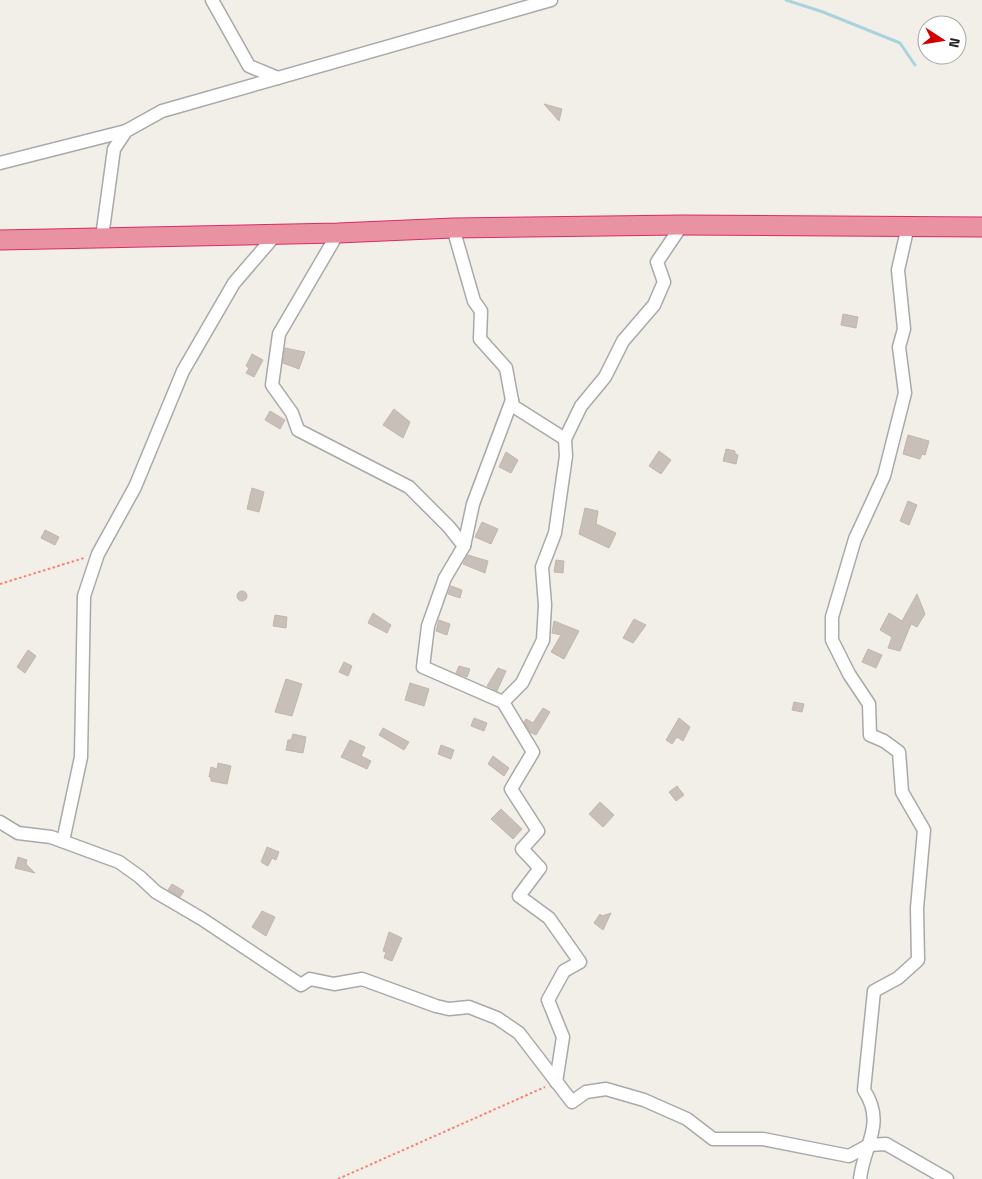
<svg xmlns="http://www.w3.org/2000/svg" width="982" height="1179" viewBox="0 0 982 1179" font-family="'Titillium Web',sans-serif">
  <rect width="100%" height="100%" fill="#f2efe9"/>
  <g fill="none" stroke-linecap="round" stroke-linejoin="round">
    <path stroke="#aad3df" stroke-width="3" d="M786 0 823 12 900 43 915 65"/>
  </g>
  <g fill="#c7bfb8" stroke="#c4b6ab">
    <path d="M544 104 562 109 559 121Z"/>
    <path d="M843 314 858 317 856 328 841 325Z"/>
    <path d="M285 348 305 352 299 369 283 363Z"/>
    <path d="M252 354 263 360 254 377 246 373 249 368 246 366Z"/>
    <path d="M394 409 410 422 403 438 383 425Z"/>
    <path d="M270 411 285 420 280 429 265 420Z"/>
    <path d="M908 435 929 441 925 455 922 454 920 459 903 454Z"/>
    <path d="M726 449 735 451V454L738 455 736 464 723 461Z"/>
    <path d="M659 451 671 460 661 474 649 466Z"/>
    <path d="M506 452 518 460 511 473 499 467Z"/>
    <path d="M252 488 264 492 259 512 247 509Z"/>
    <path d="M908 501 917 505 909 525 900 521Z"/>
    <path d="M585 508 598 511 596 524 616 533 609 548 579 534Z"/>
    <path d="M482 522 498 529 491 544 475 537Z"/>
    <path d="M45 530 59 537 55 545 41 538Z"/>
    <path d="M468 555 488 561 485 573 463 564Z"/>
    <path d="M556 560 564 561 563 573 554 572Z"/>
    <path d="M451 586 462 590 460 598 448 594Z"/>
    <circle cx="242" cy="596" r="5"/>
    <path d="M917 594 925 614 917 627 911 624 900 651 888 648 892 637 880 630 889 613 902 621Z"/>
    <path d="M373 613 391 625 387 633 368 623Z"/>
    <path d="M275 615 287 617 286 628 273 626Z"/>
    <path d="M634 619 646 625 633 643 623 638Z"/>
    <path d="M439 620 450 624 447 635 436 631Z"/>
    <path d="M554 621 579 631 564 659 551 652 561 635 552 633Z"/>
    <path d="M868 649 882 655 876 668 862 662Z"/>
    <path d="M28 650 36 656 25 673 17 667Z"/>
    <path d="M344 662 352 666 348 676 339 672Z"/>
    <path d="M459 666 470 669 467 677 456 673Z"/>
    <path d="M498 668 506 671 497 691 487 686Z"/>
    <path d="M286 679 302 684 292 716 275 712Z"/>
    <path d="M410 683 429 689 424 706 405 700Z"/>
    <path d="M794 702 804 704 802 712 792 710Z"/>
    <path d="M543 708 550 712 536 735 530 732 524 722 526 719 533 723Z"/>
    <path d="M474 718 487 723 484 731 471 726Z"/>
    <path d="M679 718 690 727 683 741 677 737 672 744 666 740Z"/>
    <path d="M383 728 409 742 404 750 379 735Z"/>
    <path d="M293 734 306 737 303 753 286 750 288 740H291Z"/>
    <path d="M350 740 365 747 361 756 371 761 367 769 341 757Z"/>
    <path d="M441 745 454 750 451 759 438 754Z"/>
    <path d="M493 756 509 768 504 776 488 764Z"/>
    <path d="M218 763 231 766 227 784 211 781V777H209L211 767 217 769Z"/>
    <path d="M677 786 684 795 676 801 669 792Z"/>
    <path d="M600 802 614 815 603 827 589 814Z"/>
    <path d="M501 809 522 829 513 839 491 819Z"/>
    <path d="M267 847 279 852 276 860 272 858 268 866 261 862Z"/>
    <path d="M18 857 27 860 26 864 35 873 15 868Z"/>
    <path d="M172 884 184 891 180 897 168 890Z"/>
    <path d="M262 911 275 917 266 936 252 927Z"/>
    <path d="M611 913 603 930 594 923 600 914 602 916Z"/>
    <path d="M389 932 402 938 392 961 384 958 386 952 383 951Z"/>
  </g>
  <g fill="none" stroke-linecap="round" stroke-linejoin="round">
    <defs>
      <g id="minor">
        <path d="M212 0 249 66 278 78"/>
        <path d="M0 163 126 131"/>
        <path d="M453 228 474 301 481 311 480 339 506 368 513 406 565 439"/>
        <path d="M338 233 279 334 272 385 292 413 298 430 409 487 449 527 464 546 445 578 428 626 423 667 503 702 522 683 543 640 545 605 542 567 555 533 566 456 565 439 581 406 605 377 623 341 654 305 664 282 657 262 682 225"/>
        <path d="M102 237 114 149 126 131 162 111 551 0"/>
        <path d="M464 546 473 504 512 400"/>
        <path d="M503 702 533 752 511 789 538 831 522 849 540 868 519 896 549 918 580 962 564 971 548 1000 563 1037 556 1082"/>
        <path d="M0 822 18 833 51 837 119 862 140 877 156 892 202 919 301 985 310 979 334 984 362 979 436 1006 449 1009 469 1007 497 1018 519 1033 572 1102 586 1092 606 1089 644 1100 687 1119 713 1139H763L849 1156 869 1145 886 1144 947 1179"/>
        <path d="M63 841 81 757 84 596 98 554 135 487 183 371 234 283 277 233"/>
        <path d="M860 1179C864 1144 886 1124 864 1090L874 991 898 978 918 960 917 908 924 830 902 792 899 752 884 741 870 735 869 704 849 674 832 640V617L855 539 884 476 905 393 899 347 904 329 898 270 908 226"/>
      </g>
      <path id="highway" d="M0 240 338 233 453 228 682 225 982 227"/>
    </defs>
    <use href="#minor" stroke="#a9a9a9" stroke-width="15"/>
    <use href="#highway" stroke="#dc2a67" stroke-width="21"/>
    <g stroke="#fa8072" stroke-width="2" stroke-dasharray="2.5 2.5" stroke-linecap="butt">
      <path d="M0 584 84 558"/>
      <path d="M338 1179 545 1087"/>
    </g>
    <use href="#minor" stroke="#fff" stroke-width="12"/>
    <use href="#highway" stroke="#e892a2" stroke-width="19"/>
  </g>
  <g transform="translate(942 40) rotate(102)"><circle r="24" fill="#ffffff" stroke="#a7a7a7"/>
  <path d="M0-4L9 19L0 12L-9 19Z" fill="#d40000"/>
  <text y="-8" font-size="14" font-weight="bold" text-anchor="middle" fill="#222222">N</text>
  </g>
</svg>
